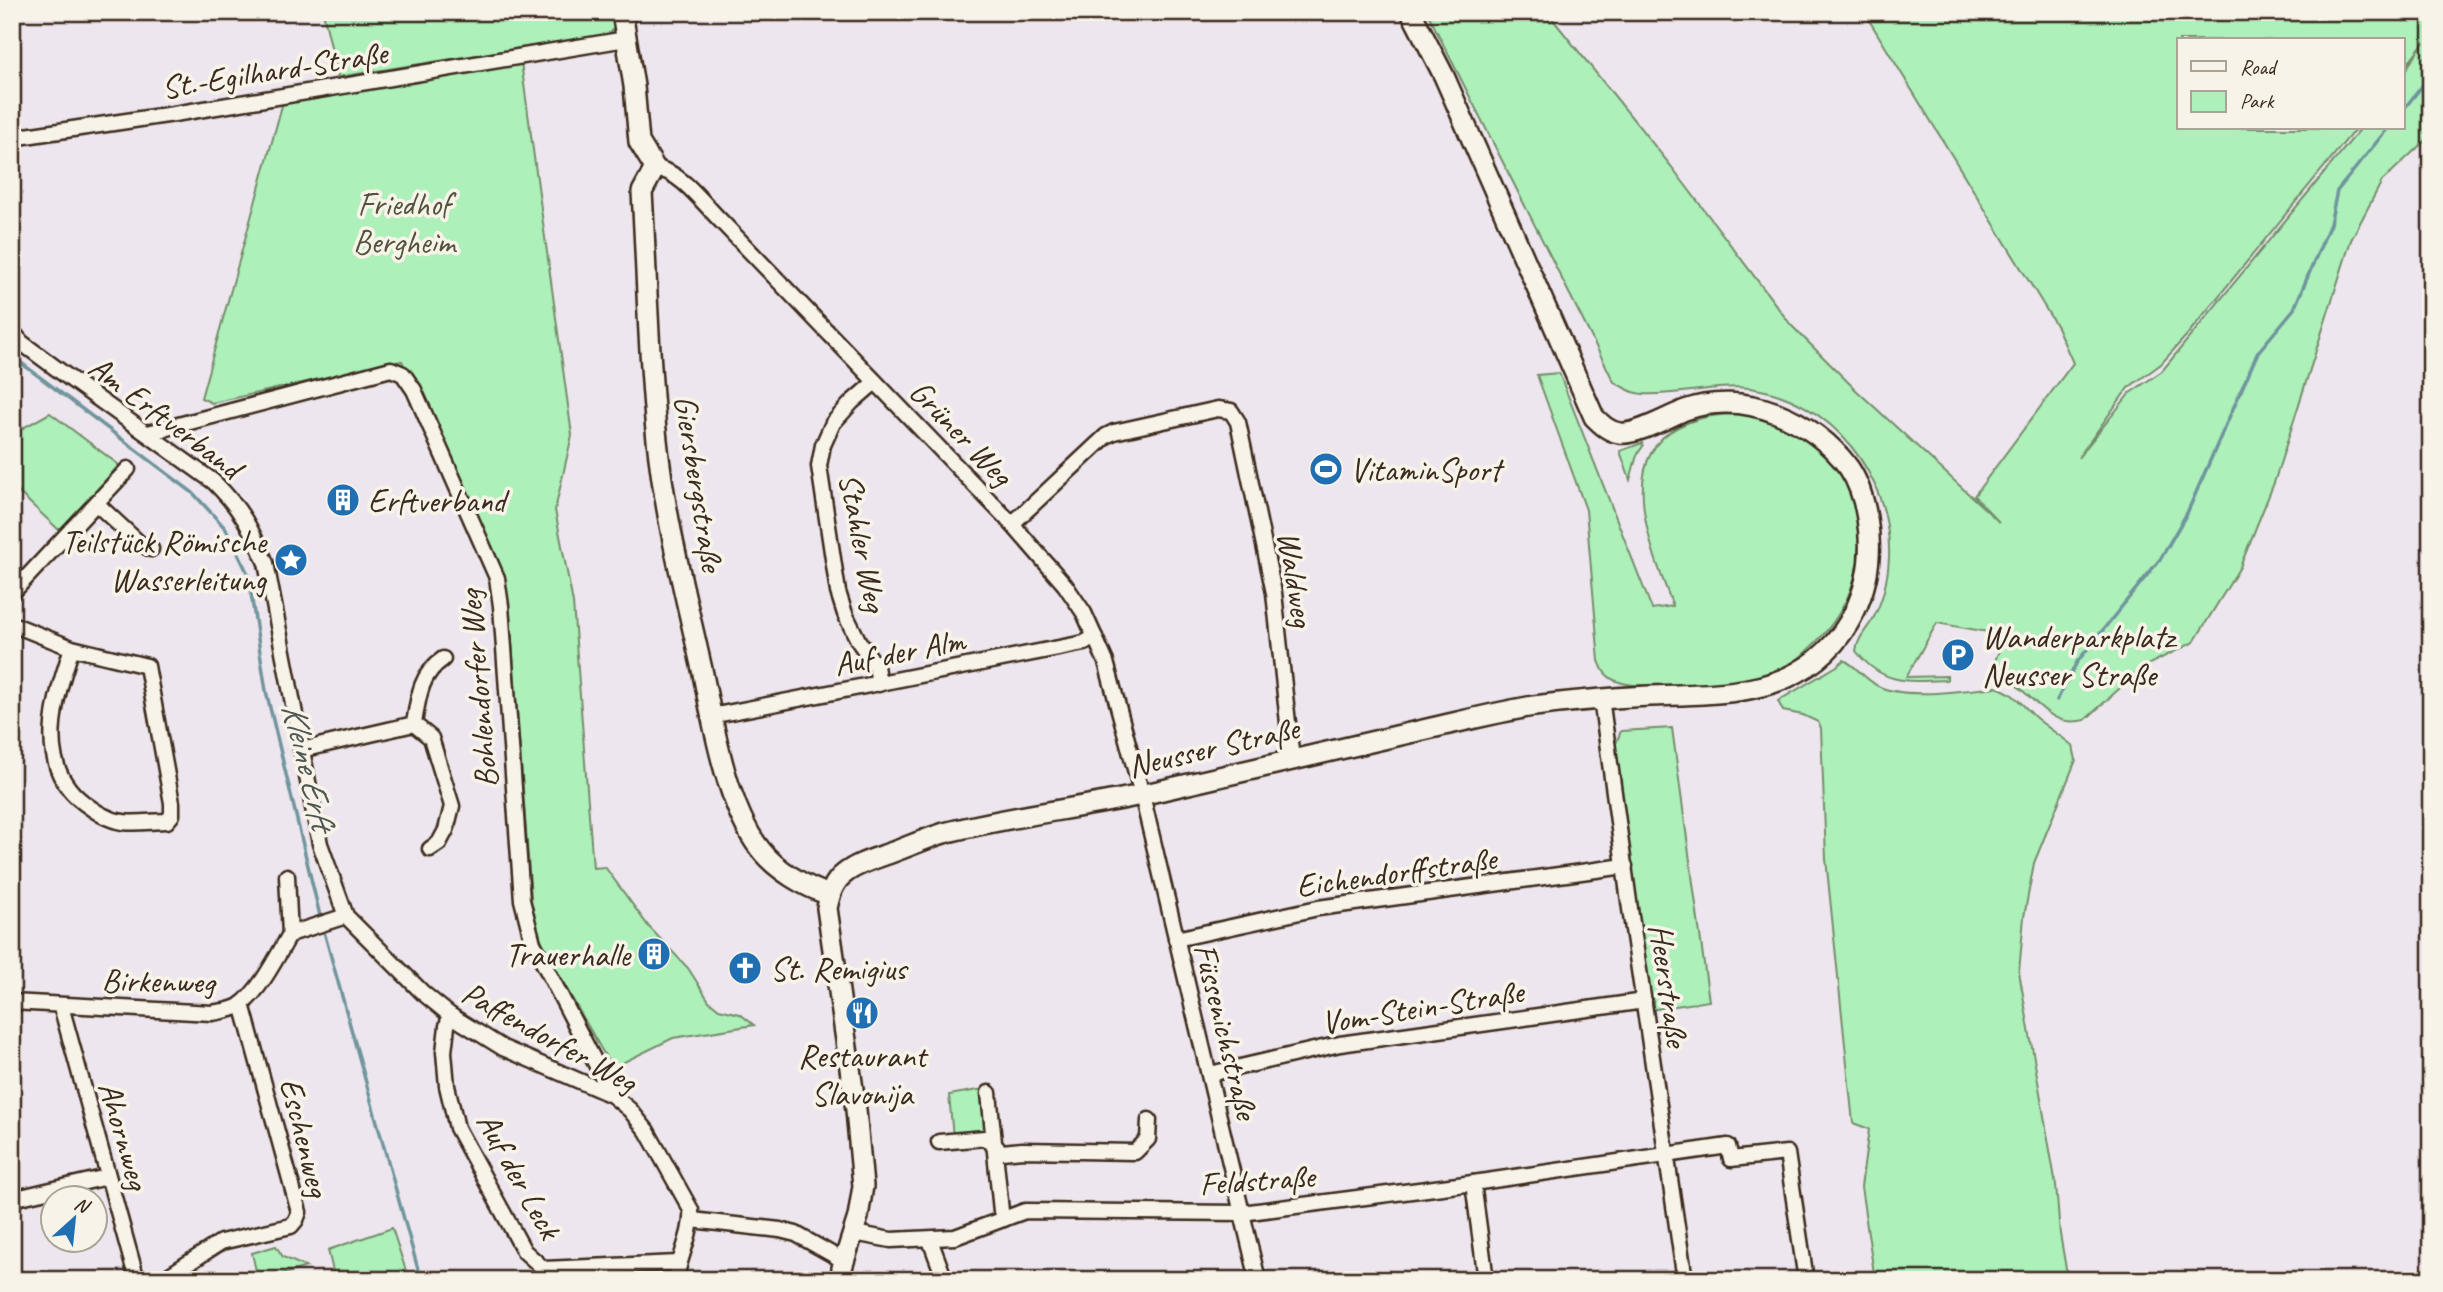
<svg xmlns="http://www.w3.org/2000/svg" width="2443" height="1292" viewBox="0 0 2443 1292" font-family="Caveat,sans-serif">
  <rect width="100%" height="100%" fill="#eee6ee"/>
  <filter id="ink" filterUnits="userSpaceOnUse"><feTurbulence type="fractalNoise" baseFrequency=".0143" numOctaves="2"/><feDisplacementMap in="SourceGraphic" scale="14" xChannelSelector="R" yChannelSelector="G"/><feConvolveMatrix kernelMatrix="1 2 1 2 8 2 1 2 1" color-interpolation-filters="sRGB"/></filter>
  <g filter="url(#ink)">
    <g fill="#adf0ba" stroke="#748d6c" stroke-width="2" fill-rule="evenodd">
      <path d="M323 12H613L615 27 609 34 338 77Z"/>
      <path d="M1427 12H1549L1550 16 1671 166 1791 325 1856 390 1999 522 1974 496 2073 363 2057 327 1864 12H2431V135L2382 181 2351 240 2274 483 2240 567 2194 642 2143 667 2085 720C2052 728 2038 702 2016 685 2009 680 1999 677 1990 674L2005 635 1937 623 1906 677 1947 676V680C1908 682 1882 685 1856 651 1857 639 1867 629 1873 619 1883 600 1888 578 1889 557 1892 476 1831 399 1750 388 1714 384 1679 396 1643 394 1633 394 1623 387 1614 382ZM2179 40H2403V69L2424 42 2403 74V128H2361L2162 371 2130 393 2078 458 2128 388 2161 364 2187 335 2356 128H2179Z"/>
      <path d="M521 62 572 435 555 510 573 603 593 868 605 867 649 927 688 968 709 1001 719 1009 740 1014 754 1025 673 1038 612 1068 544 949 532 911 510 615 504 585 402 361 212 403 201 398 283 102Z"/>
      <path d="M1559 373 1652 609 1673 606C1654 557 1613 460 1678 427 1733 400 1805 417 1839 468 1843 475 1850 483 1853 491 1871 547 1855 607 1812 646 1806 651 1800 659 1792 663 1760 680 1720 686 1684 685 1664 685 1621 690 1607 675 1603 672 1601 665 1599 661L1586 510 1537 375Z"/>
      <path d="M50 413 119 465 60 531 12 486V434Z"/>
      <path d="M1642 443 1643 446 1637 455 1630 480 1620 451Z"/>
      <path d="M1844 660C1856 666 1865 679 1878 686 1905 700 1966 690 1996 687 2014 692 2023 706 2036 718 2048 728 2061 736 2073 746L2076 760 2034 863 2024 917 2019 972 2056 1185 2060 1234 2068 1280H1875L1861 1187 1869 1129 1853 1123 1826 859 1821 728 1818 722 1803 715 1783 711 1778 701 1837 666Z"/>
      <path d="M1672 728 1709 1001 1649 1010 1614 748 1621 731Z"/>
      <path d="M984 1089 988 1130 986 1133 953 1137 949 1095Z"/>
      <path d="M392 1228 409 1280H335L328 1250Z"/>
      <path d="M276 1246 283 1257 306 1267 265 1280H258L252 1253Z"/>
    </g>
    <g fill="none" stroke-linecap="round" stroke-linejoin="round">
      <g stroke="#6f959d" stroke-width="3.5">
        <path d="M2403 110 2431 75"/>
        <path d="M12 356 193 493 226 529 248 574 266 691 321 920"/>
        <path d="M2057 700 2077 662 2161 558 2187 513 2258 352 2294 309 2330 224 2337 191 2388 128"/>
        <path d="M323 928 421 1280"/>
      </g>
      <defs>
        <g id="street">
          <path d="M12 138 174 114 626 39"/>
          <path d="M655 168C680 171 703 203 720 220L1012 524 1065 585 1084 613 1106 662 1142 795 1258 1280"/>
          <path d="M12 331 22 343 72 380 214 482C241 509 251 528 266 563L320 844 346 916 423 993 450 1015 503 1048 612 1095 630 1110 647 1131 691 1210C693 1233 679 1256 676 1280"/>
          <path d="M875 382 852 402 833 423 823 445 819 466 838 592 845 614 859 642 876 666 879 684"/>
          <path d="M148 433 391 369 403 374 414 390 497 578 501 606 522 900 533 943 612 1095"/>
          <path d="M97 504 139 543 151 549"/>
          <path d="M1012 524 1106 436 1114 432 1218 409 1231 411 1238 422 1274 593 1292 760"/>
          <path d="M12 593 128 469"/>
          <path d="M12 624 72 648 147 666 172 803V815L167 821C153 821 137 824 123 822 108 820 96 812 84 803 33 765 55 699 72 648"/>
          <path d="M1601 698 1631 916 1685 1280"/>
          <path d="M711 716 1084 643 1095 637"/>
          <path d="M414 724 431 738 452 806 446 830 439 843 430 849"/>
          <path d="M301 750 414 724C418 699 420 674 443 659"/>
          <path d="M287 876 290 934"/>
          <path d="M1176 939 1318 908 1625 866"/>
          <path d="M12 1002 212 1013C222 1011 230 1011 239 1006 259 993 278 955 290 934L346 916"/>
          <path d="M61 1006 137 1280"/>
          <path d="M450 1015 447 1026 444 1052 447 1086 457 1128 524 1251 544 1269 678 1263"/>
          <path d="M1210 1074 1340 1044 1644 1001"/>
          <path d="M989 1093 1001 1211 1004 1219"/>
          <path d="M939 1142 985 1138 1002 1152 1022 1150 1135 1152 1148 1139 1149 1120"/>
          <path d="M1473 1183 1486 1280"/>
          <path d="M12 1199 107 1177"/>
          <path d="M692 1220 780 1230 796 1234 844 1261"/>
          <path d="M854 1233 891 1240 955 1237 1025 1211 1242 1213 1473 1183 1728 1146 1731 1159 1787 1153 1806 1280"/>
          <path d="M930 1240 945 1280"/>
          <path d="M162 1280 221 1242 291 1226 296 1220 299 1212 242 1004"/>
        </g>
        <g id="secondary">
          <path d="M622 12 634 86 639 142 655 168 642 192C647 274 648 358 657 440 665 519 686 597 703 674 713 725 728 809 760 849 776 870 805 887 830 895"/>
          <path d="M841 1280 842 1268 858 1217 863 1186 856 1110 827 908C830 895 833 882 844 874 857 863 877 858 893 852 910 846 927 838 944 833 1009 816 1076 809 1141 795 1229 775 1317 754 1405 734 1448 725 1491 713 1534 706 1572 701 1610 698 1649 696 1695 694 1744 696 1786 678 1849 650 1878 584 1867 518 1864 500 1859 483 1849 468 1814 419 1744 389 1685 410 1668 417 1637 435 1620 433 1609 432 1601 424 1594 417L1444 76 1411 12"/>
        </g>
      </defs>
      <use href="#street" stroke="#3b2a1e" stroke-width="19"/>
      <use href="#secondary" stroke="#3b2a1e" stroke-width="24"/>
      <use href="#street" stroke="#f7f3e8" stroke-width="14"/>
      <use href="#secondary" stroke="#f7f3e8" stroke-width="19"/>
    </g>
  </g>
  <defs>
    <symbol id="stadium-disc" viewBox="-11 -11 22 22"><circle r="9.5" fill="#1f6fb2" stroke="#f7f3e8"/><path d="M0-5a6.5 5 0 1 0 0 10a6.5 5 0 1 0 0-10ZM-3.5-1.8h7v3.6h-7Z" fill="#fff"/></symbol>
    <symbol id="building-disc" viewBox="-11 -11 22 22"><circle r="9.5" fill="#1f6fb2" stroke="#f7f3e8"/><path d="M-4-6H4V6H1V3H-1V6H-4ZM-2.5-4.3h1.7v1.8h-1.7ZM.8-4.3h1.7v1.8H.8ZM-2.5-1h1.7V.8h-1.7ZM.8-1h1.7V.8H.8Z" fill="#fff"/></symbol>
    <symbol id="sight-disc" viewBox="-11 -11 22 22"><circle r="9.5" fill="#1f6fb2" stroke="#f7f3e8"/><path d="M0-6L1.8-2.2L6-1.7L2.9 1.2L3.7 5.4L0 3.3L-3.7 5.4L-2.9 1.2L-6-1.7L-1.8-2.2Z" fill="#fff"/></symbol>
    <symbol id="parking-disc" viewBox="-11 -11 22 22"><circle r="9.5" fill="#1f6fb2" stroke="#f7f3e8"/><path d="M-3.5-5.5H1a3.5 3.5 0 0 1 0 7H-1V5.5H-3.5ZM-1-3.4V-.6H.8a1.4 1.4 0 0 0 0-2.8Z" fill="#fff"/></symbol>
    <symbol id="church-disc" viewBox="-11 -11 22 22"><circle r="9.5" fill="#1f6fb2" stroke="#f7f3e8"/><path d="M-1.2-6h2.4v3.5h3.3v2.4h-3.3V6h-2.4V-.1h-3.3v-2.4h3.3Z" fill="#fff"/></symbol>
    <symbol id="restaurant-disc" viewBox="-11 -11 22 22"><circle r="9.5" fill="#1f6fb2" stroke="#f7f3e8"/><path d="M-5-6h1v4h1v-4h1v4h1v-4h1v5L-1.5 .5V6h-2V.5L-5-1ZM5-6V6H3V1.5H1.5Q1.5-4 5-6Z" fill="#fff"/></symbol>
  </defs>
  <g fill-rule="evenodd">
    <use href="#stadium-disc" x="1307" y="450" width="38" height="38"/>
    <use href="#building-disc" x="324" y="481" width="38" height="38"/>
    <use href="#sight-disc" x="272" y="541" width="38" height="38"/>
    <use href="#parking-disc" x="1939" y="636" width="38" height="38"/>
    <use href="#building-disc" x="635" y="935" width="38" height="38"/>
    <use href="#church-disc" x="726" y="949" width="38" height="38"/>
    <use href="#restaurant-disc" x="843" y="994" width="38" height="38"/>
  </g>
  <g text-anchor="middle" stroke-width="7" stroke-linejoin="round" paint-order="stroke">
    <g font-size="33" fill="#3b2a1e" stroke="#f7f3e8">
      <text transform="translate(274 69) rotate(-9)" y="12">St.-Egilhard-Straße</text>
      <text transform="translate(166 416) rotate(37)" y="12">Am Erftverband</text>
      <text transform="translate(962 432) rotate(46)" y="12">Grüner Weg</text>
      <text transform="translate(700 483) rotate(81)" y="12">Giersbergstraße</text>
      <text transform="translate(864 542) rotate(79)" y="12">Stahler Weg</text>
      <text transform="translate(1297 579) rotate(81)" y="12">Waldweg</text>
      <text transform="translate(899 651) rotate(-11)" y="12">Auf der Alm</text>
      <text transform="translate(477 689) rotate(-95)" y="12">Bohlendorfer Weg</text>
      <text transform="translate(1213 746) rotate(-13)" y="12">Neusser Straße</text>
      <text transform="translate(1396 871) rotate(-8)" y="12">Eichendorffstraße</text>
      <text transform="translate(158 980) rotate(1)" y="12">Birkenweg</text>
      <text transform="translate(1670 985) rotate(82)" y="12">Heerstraße</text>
      <text transform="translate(1422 1006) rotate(-9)" y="12">Vom-Stein-Straße</text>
      <text transform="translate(1227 1031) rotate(76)" y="12">Füssenichstraße</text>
      <text transform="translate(550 1036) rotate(29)" y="12">Paffendorfer Weg</text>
      <text transform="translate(125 1135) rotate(74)" y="12">Ahornweg</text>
      <text transform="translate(306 1137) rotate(76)" y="12">Eschenweg</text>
      <text transform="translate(520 1175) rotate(61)" y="12">Auf der Leck</text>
      <text transform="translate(1257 1179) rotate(-4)" y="12">Feldstraße</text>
    </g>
    <g font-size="33" fill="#52523d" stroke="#f7f3e8">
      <text x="404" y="215">Friedhof<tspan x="404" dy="38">Bergheim</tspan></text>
    </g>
    <g font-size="33" fill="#3b2a1e" stroke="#f7f3e8" text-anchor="start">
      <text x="1350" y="481">VitaminSport</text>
      <text x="368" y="512">Erftverband</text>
      <text x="266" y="553" text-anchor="end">Teilstück Römische<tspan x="266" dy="38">Wasserleitung</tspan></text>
      <text x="1982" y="648">Wanderparkplatz<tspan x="1982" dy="38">Neusser Straße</tspan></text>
      <text x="630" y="966" text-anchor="end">Trauerhalle</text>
      <text x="770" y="980">St. Remigius</text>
      <text x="862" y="1067" text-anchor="middle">Restaurant<tspan x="862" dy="38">Slavonija</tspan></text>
    </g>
    <g font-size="35" font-style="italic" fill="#505753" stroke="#f7f3e8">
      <text transform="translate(309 766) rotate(76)" y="12">Kleine Erft</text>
    </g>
  </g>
  <rect width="2443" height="1292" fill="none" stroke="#f7f3e8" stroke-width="42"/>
  <rect x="21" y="21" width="2401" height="1250" fill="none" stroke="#3b2a1e" stroke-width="2.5" filter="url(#ink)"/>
  <rect x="2177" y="38" width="228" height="91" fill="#f7f3e8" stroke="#aca397" stroke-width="2"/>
  <rect x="2191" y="61" width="35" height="10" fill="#f7f3e8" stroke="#aca397" stroke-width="2"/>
  <text x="2240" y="74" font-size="21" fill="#3b2a1e">Road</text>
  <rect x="2191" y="91" width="35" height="21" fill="#adf0ba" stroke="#aca397" stroke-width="2"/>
  <text x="2240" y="108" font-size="21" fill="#3b2a1e">Park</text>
  <g transform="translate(74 1219) rotate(27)"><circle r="33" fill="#f7f3e8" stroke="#aca397" stroke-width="2"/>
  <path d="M0-5L12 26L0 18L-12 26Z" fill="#1f6fb2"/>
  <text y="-10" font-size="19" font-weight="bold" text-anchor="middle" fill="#3b2a1e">N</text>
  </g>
</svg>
